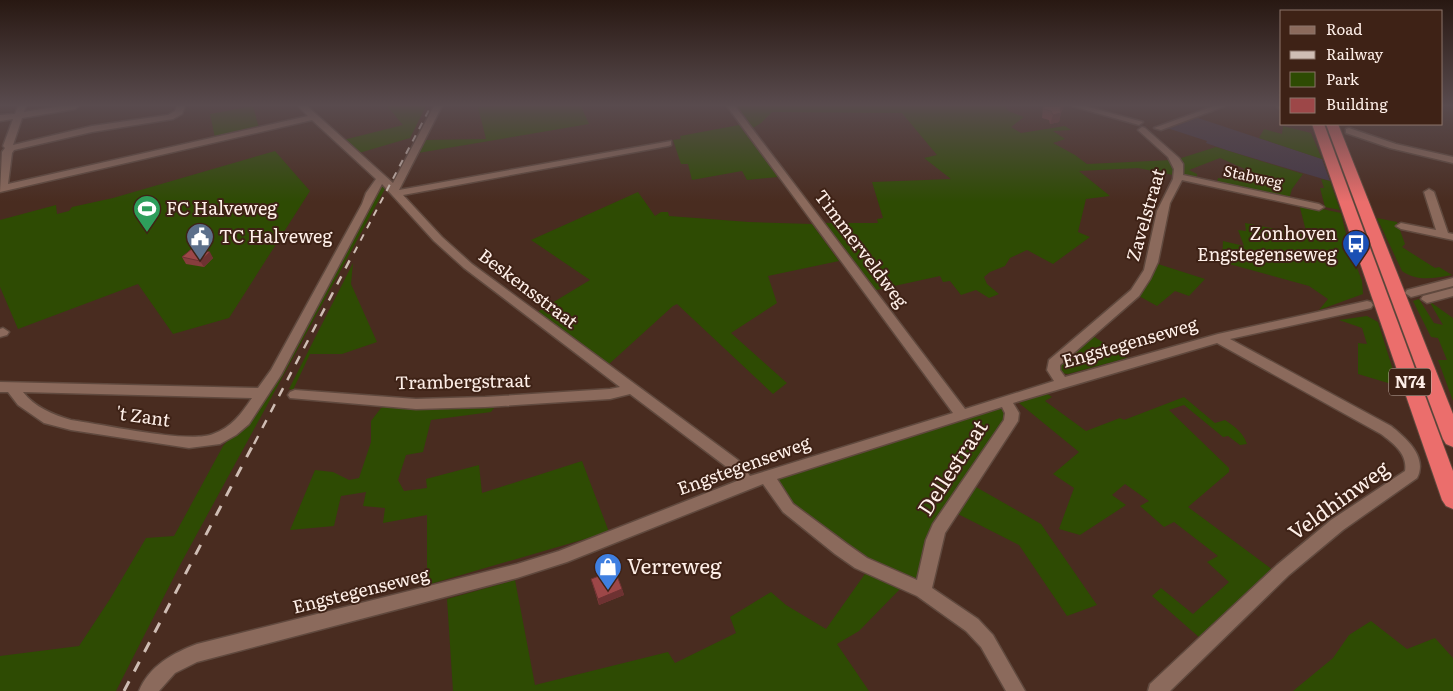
<svg xmlns="http://www.w3.org/2000/svg" width="1453" height="691" viewBox="0 0 1453 691" font-family="Literata,serif">
  <rect width="100%" height="100%" fill="#492c20"/>
  <path fill="#443746" d="M1195 117 1322 159 1330 181 1229 151 1206 143 1207 141 1164 127Z"/>
  <g fill="#2e4b03">
    <path d="M253 106 259 128 215 138 210 114Z"/>
    <path d="M387 106H426L410 138 359 153 343 140 403 125Z"/>
    <path d="M498 106H581L589 124 418 153 423 140 486 139 478 107Z"/>
    <path d="M737 106H1006L1008 111 1024 117 1011 127 1021 133 1065 126 1071 130 1053 131 1065 139 1053 143 1075 155 1087 164 1172 160 1175 167 1173 175 1138 168 1079 171 1110 196 1086 199 1078 232 1090 237 1053 264 1027 250 1010 258 1005 266 990 272 984 277 987 284 999 294 989 298 976 290 961 295 950 281 943 282 940 276 876 290 825 223H878L877 219 883 218 872 182 951 179 924 158 937 155 902 113 772 112 761 123 753 128Z"/>
    <path d="M739 125 778 177 747 180 742 171 692 180 688 164H681L673 140 681 139 680 136Z"/>
    <path d="M1283 126 1311 133 1322 159 1259 138 1264 129 1282 134Z"/>
    <path d="M1216 147 1303 174 1292 189 1289 199 1225 185V183L1217 182 1218 178 1228 179 1245 169 1220 158 1189 170 1197 174V178L1196 179 1183 174 1178 159Z"/>
    <path d="M275 151 310 191 229 318 173 334 138 284 18 329 0 287V220L56 205 57 214 69 211 72 207 113 198Z"/>
    <path d="M1321 179 1330 181 1340 210 1325 207 1320 188H1324Z"/>
    <path d="M381 184 386 187 180 565 116 691H0V656L79 646 110 599 146 538 174 536 223 446 248 418Z"/>
    <path d="M638 192 655 216 661 212H668L669 216 749 222 812 224 839 261 768 276 777 303 731 333 787 383 773 394 677 304 673 306 608 365 537 312 590 280 531 240Z"/>
    <path d="M1299 204 1341 213 1349 246 1362 281 1363 294 1319 310 1328 299 1309 286 1222 262 1223 241 1244 246 1238 230 1246 231 1245 223 1307 235Z"/>
    <path d="M1377 218 1397 222 1405 244 1402 247 1435 268 1439 267 1452 275C1434 278 1418 282 1402 271Z"/>
    <path d="M353 263 351 284 377 342 342 354H310L293 390 289 389Z"/>
    <path d="M1158 264 1205 279 1189 296 1175 291 1157 306 1137 295 1148 282Z"/>
    <path d="M1419 299 1434 323 1443 325 1429 301 1453 318V401L1438 360H1447L1438 338 1431 337 1413 301Z"/>
    <path d="M1367 316 1378 322 1398 386 1358 374V343L1367 344 1362 328 1339 320Z"/>
    <path d="M1093 336 1127 358 1068 374 1061 373 1057 366Z"/>
    <path d="M1046 393 1052 397 1045 401 1086 431 1120 418 1124 420 1184 397 1215 423 1225 420C1235 427 1243 432 1247 444L1240 445 1228 436 1223 437 1184 405 1169 410 1229 468V472L1188 507 1273 570 1200 638 1152 596 1161 588 1193 614 1229 582 1207 562 1218 556 1174 522 1164 527 1140 506 1149 501 1125 484 1112 495 1126 505 1080 535 1059 529 1074 488 1053 474 1079 452 1019 403Z"/>
    <path d="M386 406 421 409 491 406 494 408 491 412 431 420 423 452 406 455 398 480 404 491 427 488 426 479 479 465 482 493 582 461 609 532 427 585V515L383 523 385 508 363 506 366 492 341 496 334 526 290 530 315 470 333 472 349 480 359 478 371 442V421L381 408Z"/>
    <path d="M1002 409 1008 414 936 524 920 578C892 580 817 527 795 507 788 500 783 490 777 482L778 478 994 410Z"/>
    <path d="M976 487 1041 524 1097 605 1067 616 1019 545 956 513Z"/>
    <path d="M867 571 901 588 859 631 837 644 869 691H453L447 599 515 580 535 685 668 652 675 663 736 633 730 617 771 592 786 605 826 629Z"/>
    <path d="M1371 621 1407 649 1435 638 1453 658V691H1293L1333 658 1349 635Z"/>
  </g>
  <g fill="none" stroke-linecap="round" stroke-linejoin="round">
    <defs>
      <g id="minor">
        <path d="M18 106H26L24 112 62 106H79L75 109 22 118 13 145 92 126 168 115 175 111 177 106H185L182 114 173 119 92 132 14 150 12 153 8 184 308 116 298 106H307L393 183 434 106H442L399 190 671 141V145L668 146 403 195 442 237 472 264 738 460 750 476 953 413 727 106H735L965 409 1054 381 1047 370 1049 360 1131 290 1144 270 1157 211 1173 179 1174 169 1168 157 1138 130 1142 127 1145 128 1179 158 1183 164V175L1319 204 1324 207 1319 210 1182 180 1170 203 1158 262 1150 279 1139 296 1060 365V370L1065 377 1218 334 1367 301 1371 302 1373 305 1371 308 1367 309 1230 339 1391 426C1406 438 1428 457 1417 478L1343 530 1289 575 1170 691H1148L1150 684 1277 565 1331 520 1405 471C1408 454 1393 443 1381 434L1217 343 1013 403 1019 413 1018 421 945 533 932 588 978 619 993 635 1025 691H1006L981 647 966 631 917 596 855 568 835 554 783 512 763 484 567 562 517 578 197 662 175 673 159 691H139C149 666 173 653 197 644L517 564 559 551 737 481 728 468 630 394 610 399 485 407 416 409 290 398 288 395 290 392 295 390 416 399 485 397 610 389 620 387 464 268 434 241 382 184 281 375 249 424 236 435 220 444 189 448 71 430 44 423 18 405 8 392H0V382L258 388 271 370 362 204 366 193 376 179 312 120 0 192 2 152 5 148 3 146 13 119 0 121V115L15 114ZM23 392 252 398C242 413 231 428 213 434 189 444 101 424 71 420 54 415 34 407 23 392ZM1002 407 1005 413 1004 420 933 524 926 540 917 580 867 558 847 544 793 504 777 479Z"/>
        <path d="M1072 106H1085L1143 122 1139 125Z"/>
        <path d="M1214 106H1225L1161 130 1154 128Z"/>
        <path d="M1277 106H1282V109L1278 108Z"/>
        <path d="M1349 128 1396 144 1453 157V163L1390 148 1346 133V129Z"/>
        <path d="M1429 189 1434 192 1448 233 1453 234V240L1401 229 1396 226 1401 223 1436 230 1424 192Z"/>
        <path d="M1453 278V286L1411 297 1405 293 1407 290Z"/>
        <path d="M1453 288V296L1427 303 1421 299 1423 296Z"/>
        <path d="M3 328 9 332 7 335 0 337V329Z"/>
      </g>
      <g id="highway">
        <path d="M1312 124H1324L1453 471V509L1446 506 1442 500Z"/>
        <path d="M1326 124H1338L1453 414V447L1446 444 1443 439Z"/>
      </g>
    </defs>
    <use href="#minor" stroke="#60493e" stroke-width="3"/>
    <use href="#highway" stroke="#60493e" stroke-width="2"/>
    <use href="#minor" fill="#8b6a5c" fill-rule="evenodd"/>
    <use href="#highway" fill="#eb6e6c" fill-rule="evenodd"/>
    <path stroke="#cfbdb4" stroke-width="2" stroke-dasharray="7 7" stroke-linecap="butt" d="M354 253 431 106"/>
    <path stroke="#cfbdb4" stroke-width="2.5" stroke-dasharray="9 9" stroke-linecap="butt" d="M254 444 354 252"/>
    <path stroke="#cfbdb4" stroke-width="3" stroke-dasharray="11 11" stroke-linecap="butt" d="M124 691 254 443"/>
  </g>
  <g fill="#873d3e">
    <path d="M1043 106H1064L1061 112 1059 122 1050 124 1049 120 1042 118Z"/>
    <path d="M206 249 213 258 204 267 186 264 182 257Z"/>
    <path d="M591 579 622 589 624 595 599 605Z"/>
  </g>
  <g fill="#6e3232">
    <path d="M1062 106H1064L1062 111 1060 114 1061 113 1059 122 1050 124 1053 115Z"/>
    <path d="M206 249 208 253 210 252 213 258 204 267 200 261 204 251Z"/>
    <path d="M622 589 624 595 599 605 598 599Z"/>
  </g>
  <g fill="#9d4748" stroke="#6e3232">
    <path d="M1044 106H1062L1060 108 1061 113 1053 115 1051 111 1044 109Z"/>
    <path d="M194 247 206 249 204 251 210 252 200 261 182 257Z"/>
    <path d="M615 570 622 589 598 599 591 579Z"/>
  </g>
  <linearGradient id="sky" x2="0" y2="1"><stop stop-color="#281812"/><stop offset="0.52" stop-color="#594b4e"/><stop offset="1" stop-color="#594b4e" stop-opacity="0"/></linearGradient>
  <rect width="1453" height="202" fill="url(#sky)"/>
  <defs>
    <symbol id="stadium-pin" viewBox="-11 -11 22 30"><path d="M0 17L-7.5 6A9.5 9.5 0 1 1 7.5 6Z" fill="#2e9e5b" stroke="#3e2216"/><path d="M0-5a6.5 5 0 1 0 0 10a6.5 5 0 1 0 0-10ZM-3.5-1.8h7v3.6h-7Z" fill="#fff"/></symbol>
    <symbol id="civic-pin" viewBox="-11 -11 22 30"><path d="M0 17L-7.5 6A9.5 9.5 0 1 1 7.5 6Z" fill="#5c6f8a" stroke="#3e2216"/><path d="M-.6-6.5H3V-4.5H.6V-3L4-1V1h2V6H-6V1h2V-1L-.6-3ZM-1.2 2.5V6h2.4V2.5Z" fill="#fff"/></symbol>
    <symbol id="bus-pin" viewBox="-11 -11 22 30"><path d="M0 17L-7.5 6A9.5 9.5 0 1 1 7.5 6Z" fill="#1a4fb4" stroke="#3e2216"/><path d="M-5-6H5V4H4V6H2V4H-2V6H-4V4H-5ZM-3.5-4V0h7V-4ZM-3.5 1.2v1.5H-2V1.2ZM2 1.2v1.5H3.5V1.2Z" fill="#fff"/></symbol>
    <symbol id="shop-pin" viewBox="-11 -11 22 30"><path d="M0 17L-7.5 6A9.5 9.5 0 1 1 7.5 6Z" fill="#3f7fe0" stroke="#3e2216"/><path d="M-5-2.5h2.3a2.7 3.5 0 0 1 5.4 0H5L5.5 6h-11ZM-1.5-2.5h3a1.5 2.3 0 0 0-3 0Z" fill="#fff"/></symbol>
  </defs>
  <g fill-rule="evenodd">
    <use href="#stadium-pin" x="131" y="193" width="32" height="43"/>
    <use href="#civic-pin" x="184" y="221" width="32" height="43"/>
    <use href="#bus-pin" x="1340" y="228" width="32" height="43"/>
    <use href="#shop-pin" x="592" y="551" width="32" height="43"/>
  </g>
  <g text-anchor="middle" stroke-width="4" stroke-linejoin="round" paint-order="stroke">
    <g font-size="15" fill="#feefe8" stroke="#3e2216">
      <text transform="translate(1253 177) rotate(12)" y="5">Stabweg</text>
    </g>
    <rect fill="#3e2216" stroke="#c4b2a9" stroke-width="1" x="1389" y="368.5" width="42" height="27" rx="4"/>
    <g font-size="16" font-weight="bold" fill="#feefe8">
      <text x="1410" y="388">N74</text>
    </g>
    <g font-size="18" fill="#feefe8" stroke="#3e2216" text-anchor="start">
      <text x="166" y="215">FC Halveweg</text>
      <text x="1337" y="240" text-anchor="end">Zonhoven<tspan x="1337" dy="21">Engstegenseweg</tspan></text>
      <text x="219" y="243">TC Halveweg</text>
    </g>
    <g font-size="18" fill="#feefe8" stroke="#3e2216">
      <text transform="translate(1146 215) rotate(-74)" y="6">Zavelstraat</text>
      <text transform="translate(861 249) rotate(53)" y="6">Timmerveldweg</text>
      <text transform="translate(528 289) rotate(37)" y="6">Beskensstraat</text>
      <text transform="translate(1130 343) rotate(-16)" y="6">Engstegenseweg</text>
      <text transform="translate(463 382) rotate(-1)" y="6">Trambergstraat</text>
      <text transform="translate(143 417) rotate(8)" y="6">'t Zant</text>
      <text transform="translate(744 466) rotate(-20)" y="6">Engstegenseweg</text>
      <text transform="translate(361 591) rotate(-14)" y="6">Engstegenseweg</text>
    </g>
    <g font-size="21" fill="#feefe8" stroke="#3e2216">
      <text transform="translate(953 468) rotate(-57)" y="7">Dellestraat</text>
      <text transform="translate(1339 501) rotate(-36)" y="7">Veldhinweg</text>
    </g>
    <g font-size="21" fill="#feefe8" stroke="#3e2216" text-anchor="start">
      <text x="627" y="574">Verreweg</text>
    </g>
  </g>
  <rect x="1280" y="10" width="162" height="115" fill="#3e2216" stroke="#8b746a"/>
  <rect x="1290" y="26" width="25" height="8" fill="#8b6a5c" stroke="#8b746a"/>
  <text x="1326" y="35" font-size="15" fill="#feefe8">Road</text>
  <rect x="1290" y="51" width="25" height="8" fill="#cfbdb4" stroke="#8b746a"/>
  <text x="1326" y="60" font-size="15" fill="#feefe8">Railway</text>
  <rect x="1290" y="72" width="25" height="15" fill="#2e4b03" stroke="#8b746a"/>
  <text x="1326" y="85" font-size="15" fill="#feefe8">Park</text>
  <rect x="1290" y="98" width="25" height="15" fill="#9d4748" stroke="#8b746a"/>
  <text x="1326" y="110" font-size="15" fill="#feefe8">Building</text>
</svg>
